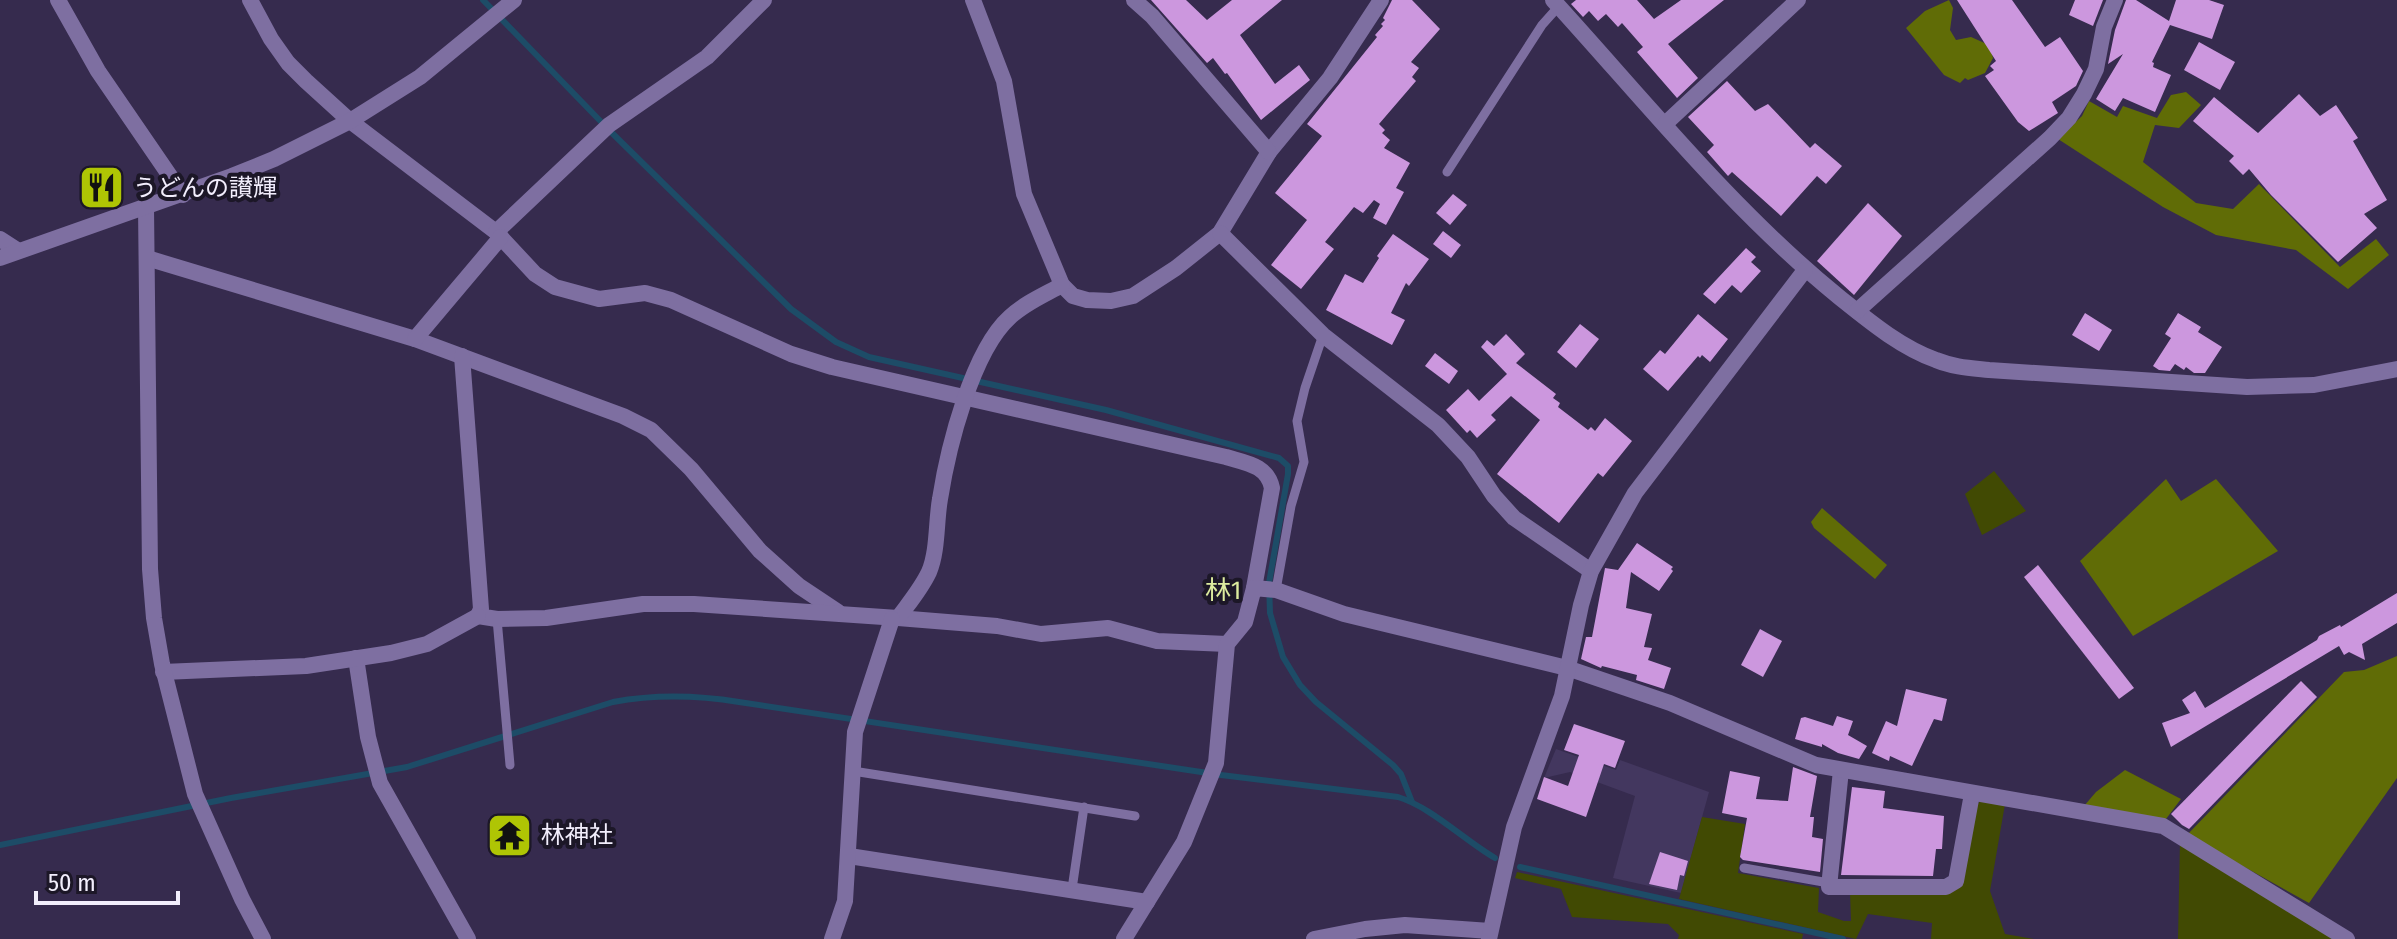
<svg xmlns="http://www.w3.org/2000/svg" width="2397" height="939" viewBox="0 0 2397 939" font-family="'Fira Sans Condensed','Noto Sans JP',sans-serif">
  <rect width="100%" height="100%" fill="#362b4e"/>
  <path fill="#43375f" d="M1556 749 1616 770 1620 760 1709 792 1681 893 1613 878 1635 796 1570 772 1544 778Z"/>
  <g fill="#414a03">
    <path d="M1994 471 2026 511 1982 535 1965 494Z"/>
    <path d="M1981 800 2005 804 1990 891 2005 934 2034 939H1931L1932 923 1868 914 1856 939 1679 899 1702 817 1745 824 1738 873 1819 888 1818 912 1844 921H1851L1850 892 1944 894 1973 810Z"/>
    <path d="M2180 841 2336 939H2178Z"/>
    <path d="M1517 872 1803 934 1802 939H1678L1679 935 1668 924 1572 917 1561 889 1515 878Z"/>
  </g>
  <g fill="#606c06">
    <path d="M1949 0 1953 8 1950 30 1956 40 1971 37 1989 45 1993 58 1985 73 1968 80 1965 78 1960 83 1944 75 1906 28 1925 11Z"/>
    <path d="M2186 92 2201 105 2179 128 2155 125 2143 162 2196 203 2233 209 2259 184 2340 267 2376 239 2389 255 2348 289 2296 250 2216 235 2163 207 2058 139 2082 116 2089 101 2117 117 2123 106 2157 118 2171 95Z"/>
    <path d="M2166 479 2181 501 2216 479 2278 551 2133 636 2080 561Z"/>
    <path d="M1822 508 1887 565 1875 579 1814 528 1811 522Z"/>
    <path d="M2397 656V778L2309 903 2187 835 2344 672 2364 670Z"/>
    <path d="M2125 770 2181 799 2163 823 2084 806 2096 792Z"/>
  </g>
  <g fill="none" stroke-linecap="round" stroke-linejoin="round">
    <g stroke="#1d4c67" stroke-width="6">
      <path d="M483 0 611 132 791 309 836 342 869 357 1106 410 1279 458 1288 466V474L1269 583 1270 613 1283 657 1300 685 1316 702 1393 765 1401 774 1412 802"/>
      <path d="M0 845 231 798 407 767 613 702C656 694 696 695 739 702L1221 775 1398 797C1431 807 1464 840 1495 858"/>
      <path d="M1520 867 1843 939"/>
    </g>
  </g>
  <g fill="#cc97de">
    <path d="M1151 0H1186L1207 20 1232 0H1282L1240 35 1275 84 1299 65 1310 80 1261 120 1227 73 1225 74 1213 58 1207 63Z"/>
    <path d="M1392 0H1412L1440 29 1411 62 1419 68 1412 77 1416 81 1379 124 1385 130 1382 133 1390 140 1384 148 1410 163 1396 188 1404 192 1386 225 1373 218 1380 204 1374 200 1363 213 1354 207 1325 242 1334 249 1301 289 1271 265 1307 220 1275 193 1322 136 1307 124 1377 37 1375 35 1383 26 1381 24 1385 20 1383 18Z"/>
    <path d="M1576 0H1637L1654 19 1681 0H1724L1668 44 1698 78 1677 98 1637 52 1643 47 1622 23 1618 27 1606 14 1598 21 1589 11 1583 17 1571 4Z"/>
    <path d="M1957 0H2012L2045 47 2060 37 2083 71 2076 86 2052 102 2058 113 2029 131 2018 122 1985 76 1994 70 1990 66 1996 61Z"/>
    <path d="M2075 0H2103L2093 26 2069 15Z"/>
    <path d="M2126 0H2136L2169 21 2176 0H2209L2224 5 2212 39 2170 25 2152 62 2154 63 2153 67 2171 75 2155 112 2123 98 2115 111 2096 99 2123 54 2108 64 2115 30Z"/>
    <path d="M2199 42 2235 62 2220 90 2184 70Z"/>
    <path d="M1727 81 1755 111 1768 104 1810 148 1815 143 1842 166 1826 184 1817 176 1781 216 1732 172 1728 176 1707 152 1714 145 1688 117Z"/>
    <path d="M2299 94 2320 116 2336 105 2358 138 2353 141 2387 200 2364 214 2377 228 2338 262 2271 195 2249 169 2243 175 2229 161 2234 156 2193 121 2214 97 2258 133Z"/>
    <path d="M109 167 122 186 96 208 82 189Z"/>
    <path d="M1453 194 1467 205 1450 225 1436 213Z"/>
    <path d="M1868 203 1902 236 1854 295 1817 261Z"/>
    <path d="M1443 231 1461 245 1451 258 1433 244Z"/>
    <path d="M1393 234 1429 259 1409 286 1406 283 1391 313 1405 320 1392 345 1326 310 1345 274 1363 283 1379 258 1377 256Z"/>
    <path d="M1746 248 1756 257 1751 262 1761 271 1741 293 1732 285 1715 304 1703 294Z"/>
    <path d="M2085 313 2112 330 2099 351 2072 335Z"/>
    <path d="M2178 313 2201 327 2198 332 2222 347 2205 373H2194L2186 367 2184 370 2175 364 2170 371 2159 370 2153 366 2171 338 2165 334Z"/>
    <path d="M1698 314 1728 339 1710 362 1702 355 1700 358 1698 356 1668 391 1643 369 1660 350 1665 354Z"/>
    <path d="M1580 324 1599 339 1576 368 1557 352Z"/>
    <path d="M1506 334 1525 354 1516 363 1556 394 1553 398 1560 403 1558 407 1588 430 1591 427 1595 431 1605 418 1632 441 1603 477 1598 473 1559 523 1497 474 1540 420 1511 396 1491 415 1496 420 1477 438 1470 430 1467 433 1446 410 1468 389 1479 401 1507 374 1481 347 1487 340 1494 346Z"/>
    <path d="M1435 353 1458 371 1449 384 1425 366Z"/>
    <path d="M1637 543 1673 567 1671 569 1673 571 1659 591 1631 572 1626 608 1652 614 1644 647 1652 648 1648 660 1671 668 1664 689 1636 680 1637 675 1602 666 1601 668 1581 659 1586 637H1592L1605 568 1618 570Z"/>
    <path d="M2038 565 2134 688 2119 699 2024 577Z"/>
    <path d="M2397 593V623L2362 644 2365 660 2349 652 2344 655 2339 646 2171 747 2162 723 2190 713 2182 700 2195 691 2205 708 2317 640 2319 636 2340 625 2341 627Z"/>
    <path d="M1760 629 1782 641 1763 677 1741 665Z"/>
    <path d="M2301 681 2317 697 2189 829 2182 825 2171 814Z"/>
    <path d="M1906 689 1947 699 1942 721 1934 719 1912 766 1890 756 1889 761 1872 753 1886 721 1897 726Z"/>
    <path d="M1837 716 1853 721 1848 735 1867 746 1859 759 1838 753 1822 744V747L1795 739 1801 718 1805 717 1833 726Z"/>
    <path d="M1574 724 1625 741 1615 768 1604 764 1586 817 1537 799 1544 777 1568 786 1579 755 1564 750Z"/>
    <path d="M1793 767 1817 776 1810 817H1814L1812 837 1823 839 1820 872 1743 860 1740 857 1747 818 1722 813 1730 771 1760 777 1756 799 1788 801Z"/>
    <path d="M1852 787 1885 791 1883 808 1944 816 1942 849H1936L1933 876 1841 875Z"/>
    <path d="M1660 852 1688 861 1684 876 1680 875 1677 890 1649 884Z"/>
  </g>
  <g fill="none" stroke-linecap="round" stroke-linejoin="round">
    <g stroke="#7e6fa1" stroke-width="9">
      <path d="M1447 172 1542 25 1559 6"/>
      <path d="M1276 590 1291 506 1304 462 1297 421 1305 388 1323 335"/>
      <path d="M497 619 510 765"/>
      <path d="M853 771 1135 816"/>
      <path d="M1744 868 1829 883"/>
      <path d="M1072 889 1084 807"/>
    </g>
    <g stroke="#7e6fa1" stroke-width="16">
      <path d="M58 0 98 71 183 195"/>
      <path d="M250 0 271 39 288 63 306 81 350 121 496 232 535 274 555 287 599 299 645 293 671 300 791 354 832 367 1226 457C1246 463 1267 465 1272 488L1254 588"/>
      <path d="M973 0 1004 81 1024 194 1062 285 1073 296 1087 300 1111 301 1133 296 1176 268 1220 233 1269 152 1330 78 1381 0"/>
      <path d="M1134 0 1152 16 1269 152"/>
      <path d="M1553 0C1646 102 1732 210 1839 297 1869 321 1900 347 1936 360 1953 367 1971 368 1989 370L2247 387 2314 385 2397 369"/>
      <path d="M1665 124 1798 0"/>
      <path d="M496 232 609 125 707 57 764 0"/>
      <path d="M1220 233 1323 335 1438 425 1468 457 1494 496 1514 518 1591 571"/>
      <path d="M0 239 17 250"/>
      <path d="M147 258 415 339 623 416 651 430 691 469 760 551 799 586 838 612"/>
      <path d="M1857 311 2050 138 2069 118 2084 94 2096 69 2104 27 2115 0"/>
      <path d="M415 339 501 237"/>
      <path d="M462 356 481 609 478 616 497 619 546 618 643 604H694L898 618 997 626 1041 634 1108 628 1157 641 1227 644"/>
      <path d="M898 618C909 603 921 589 929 572 938 551 936 521 940 499 948 448 972 351 1010 317 1025 303 1044 295 1062 285"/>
      <path d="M356 658 368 737 380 783 468 939"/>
      <path d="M163 672 306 666 391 653 427 644 478 616"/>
      <path d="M1841 770 1829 887H1946L1956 881 1972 794"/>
      <path d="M849 856 1147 902"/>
      <path d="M832 939 845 901 855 732 892 619"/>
      <path d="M1124 939 1184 842 1216 763 1227 644 1245 622 1254 588 1276 590 1344 614 1567 668 1670 703 1816 765 2163 826 2347 939"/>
    </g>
    <g stroke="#7e6fa1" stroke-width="16">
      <path d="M146 207 150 569 154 618 162 664 195 794 242 899 263 939"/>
      <path d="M0 258 232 176 274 159 350 121 420 77 514 0"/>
      <path d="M1314 939 1365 929 1405 925 1490 931"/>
      <path d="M1489 939 1514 827 1562 696 1581 605 1591 571 1635 493 1805 270"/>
    </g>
  </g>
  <defs>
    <symbol id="restaurant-square" viewBox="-11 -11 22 22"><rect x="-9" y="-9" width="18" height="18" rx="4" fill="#afc504" stroke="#1c1727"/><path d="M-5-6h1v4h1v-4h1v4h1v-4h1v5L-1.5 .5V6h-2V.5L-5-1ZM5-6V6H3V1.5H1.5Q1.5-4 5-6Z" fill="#111"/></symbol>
    <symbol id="temple-square" viewBox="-11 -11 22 22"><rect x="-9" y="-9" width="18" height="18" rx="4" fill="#afc504" stroke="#1c1727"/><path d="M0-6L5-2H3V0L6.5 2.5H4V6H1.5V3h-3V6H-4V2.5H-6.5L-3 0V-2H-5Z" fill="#111"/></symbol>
  </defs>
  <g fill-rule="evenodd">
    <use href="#restaurant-square" x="76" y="162" width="51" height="51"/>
    <use href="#temple-square" x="484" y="810" width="51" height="51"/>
  </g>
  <g text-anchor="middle" stroke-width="8" stroke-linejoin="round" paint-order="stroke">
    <g font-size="24" fill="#f2eefc" stroke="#1c1727" text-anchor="start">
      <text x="133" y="196">うどんの讃輝</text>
      <text x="541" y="843">林神社</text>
    </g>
    <g font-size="26" fill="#ddec9f" stroke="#1c1727">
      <text x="1223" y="599">林1</text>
    </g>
  </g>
  <path d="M36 891v12h142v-12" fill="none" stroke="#f2eefc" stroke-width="4"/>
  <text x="48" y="891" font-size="24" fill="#f2eefc" stroke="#1c1727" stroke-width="6" paint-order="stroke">50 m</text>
</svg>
